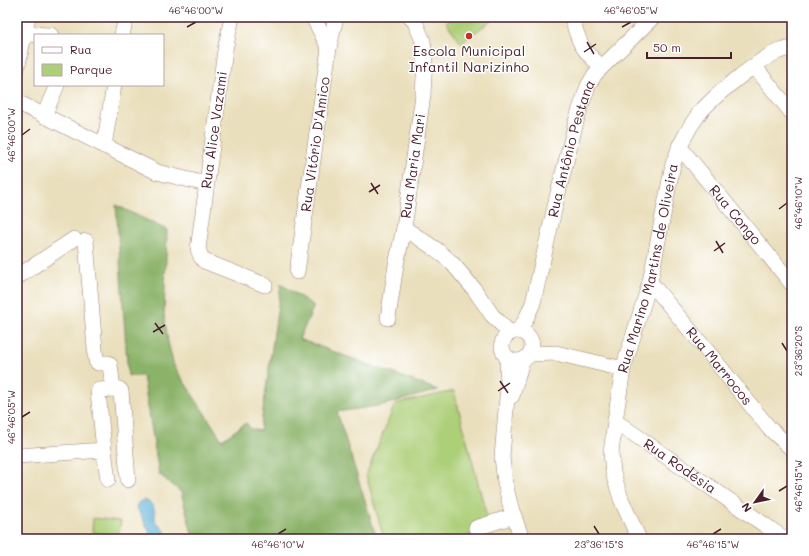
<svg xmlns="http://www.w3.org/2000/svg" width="809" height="556" viewBox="0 0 809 556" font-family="Mali,sans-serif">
  <rect width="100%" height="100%" fill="#fff"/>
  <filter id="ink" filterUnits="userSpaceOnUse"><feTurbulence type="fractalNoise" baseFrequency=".025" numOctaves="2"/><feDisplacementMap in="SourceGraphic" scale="8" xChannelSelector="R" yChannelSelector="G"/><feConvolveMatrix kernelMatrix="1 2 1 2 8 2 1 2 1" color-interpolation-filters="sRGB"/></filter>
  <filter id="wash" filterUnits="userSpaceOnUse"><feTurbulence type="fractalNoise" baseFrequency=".012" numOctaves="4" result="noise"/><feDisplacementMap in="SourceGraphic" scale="16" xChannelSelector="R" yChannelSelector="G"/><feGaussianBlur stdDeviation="0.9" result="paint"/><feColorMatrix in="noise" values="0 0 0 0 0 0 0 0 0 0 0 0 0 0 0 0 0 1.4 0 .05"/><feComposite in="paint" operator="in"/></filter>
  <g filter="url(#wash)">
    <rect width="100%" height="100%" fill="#eadfbc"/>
    <g fill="#adcf78" stroke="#7c7752">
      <path d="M454 17H496L461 43 446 22Z"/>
      <path d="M454 391 490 529 458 539H384L366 475 395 404Z"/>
      <path d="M93 518 121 521 118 537 92 532Z"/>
    </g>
    <path fill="#8ab268" stroke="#6a684a" d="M116 205 167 230 164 314 168 342 174 366 222 440 246 423 251 429 260 431 281 284 314 306 299 339 438 390 383 405 337 412 377 539H191L193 537 181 492 159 474 143 376H128Z"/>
    <path fill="#55afd3" stroke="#50677f" d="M144 500C155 503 156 512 155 522L165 530V535L159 539H153L136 506 139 502Z"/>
  </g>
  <g filter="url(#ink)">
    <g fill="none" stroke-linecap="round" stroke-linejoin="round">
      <defs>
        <g id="minor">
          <path d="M232 17 225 50 198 249 201 257 204 261 265 285"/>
          <path d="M313 17 329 48"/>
          <path d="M572 17C578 42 582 50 602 67"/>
          <path d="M24 34 51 35"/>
          <path d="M122 35 126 17"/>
          <path d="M754 66 792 113"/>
          <path d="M17 69 28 17"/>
          <path d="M17 102 157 172 206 184"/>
          <path d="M44 116 57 85"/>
          <path d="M104 146 114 85"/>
          <path id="s1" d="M679 146 792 284"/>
          <path d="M404 228 437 250 452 263 474 289 492 315 510 333"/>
          <path id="s2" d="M297 272 329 48 336 17"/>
          <path d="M17 277 74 239"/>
          <path id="s3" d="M650 282 713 358 769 428 792 449"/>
          <path id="s4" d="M388 318 396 265 404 228 423 95 425 59 423 41 415 22 410 17"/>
          <circle cx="517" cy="346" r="15"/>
          <path id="s5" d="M518 331 525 321 533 303 558 193 577 118 588 86 595 74 653 17"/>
          <path d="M530 354 556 353 623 369"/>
          <path d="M507 358 508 385 502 457 505 483 511 508 522 539"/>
          <path d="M113 389H119L121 391 128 480"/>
          <path d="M512 396 522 361"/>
          <path id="s6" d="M615 421 785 539"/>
          <path d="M104 450 108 480"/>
          <path d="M17 456 104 450 98 392 99 390 113 389 110 365 108 363H98L96 361 86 241"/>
          <path d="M476 528 514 516"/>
          <path id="s7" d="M639 539 621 499 613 473 611 453 615 421 623 369 650 282 673 164C679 147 687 130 698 115 710 99 758 60 777 52 782 50 787 49 792 48"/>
        </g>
      </defs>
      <use href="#minor" stroke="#9a7f74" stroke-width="16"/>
      <use href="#minor" stroke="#fff" stroke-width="15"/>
    </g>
  </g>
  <path fill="none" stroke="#4a1f2b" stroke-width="1.5" d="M187 27 196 22M622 27 631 22M587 42 594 54M584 52 596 44M22 135 30 129M371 183 378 194M369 192 380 185M779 209 787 203M716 241 723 253M714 251 725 243M155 323 163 334M153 332 165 325M782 343 787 351M500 381 508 393M498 391 510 383M22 417 30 412M779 491 787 486M594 526 599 534M278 534 286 529M713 534 721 529"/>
  <circle fill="#c8321e" stroke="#fff" stroke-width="1.5" cx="469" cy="36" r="4"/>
  <g text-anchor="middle" stroke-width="3" stroke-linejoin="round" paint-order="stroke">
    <g font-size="14" fill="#4a1f2b" stroke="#fff">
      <text x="469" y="56">Escola Municipal<tspan x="469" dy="16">Infantil Narizinho</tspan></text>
    </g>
    <g font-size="14" fill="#4a1f2b" stroke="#fff">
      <text transform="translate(214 130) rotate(-82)" y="5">Rua Alice Vazami</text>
      <text dy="5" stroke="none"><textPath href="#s2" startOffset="129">Rua Vitório D'Amico</textPath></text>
      <text dy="5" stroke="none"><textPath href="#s5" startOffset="191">Rua Antônio Pestana</textPath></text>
      <text dy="5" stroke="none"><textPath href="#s4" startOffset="154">Rua Maria Mari</textPath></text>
      <text dy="5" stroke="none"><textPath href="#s1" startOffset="89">Rua Congo</textPath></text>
      <text dy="5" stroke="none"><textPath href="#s7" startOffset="280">Rua Marino Martins de Oliveira</textPath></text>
      <text dy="5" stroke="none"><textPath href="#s3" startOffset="109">Rua Marrocos</textPath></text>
      <text dy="5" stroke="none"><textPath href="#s6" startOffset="79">Rua Rodésia</textPath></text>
    </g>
  </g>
  <rect width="809" height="556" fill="none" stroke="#fff" stroke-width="44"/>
  <rect x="34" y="34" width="130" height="52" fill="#ffffff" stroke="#b7a5aa"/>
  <rect x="42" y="47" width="20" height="6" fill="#ffffff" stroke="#b7a5aa"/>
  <text x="70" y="54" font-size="12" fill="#4a1f2b">Rua</text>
  <rect x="42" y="64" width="20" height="12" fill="#adcf78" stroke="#b7a5aa"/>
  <text x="70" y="74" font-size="12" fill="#4a1f2b">Parque</text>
  <g transform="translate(755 502) rotate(237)" stroke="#ffffff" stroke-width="3" paint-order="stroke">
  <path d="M0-3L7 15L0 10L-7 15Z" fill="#4a1f2b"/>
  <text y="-6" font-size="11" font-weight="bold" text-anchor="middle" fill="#4a1f2b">N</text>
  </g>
  <path d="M647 52v6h84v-6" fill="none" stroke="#4a1f2b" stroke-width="2"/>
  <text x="653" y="52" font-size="12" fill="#4a1f2b" stroke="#ffffff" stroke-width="3" paint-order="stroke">50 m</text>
  <rect x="22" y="22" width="765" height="512" fill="none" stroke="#4a1f2b" stroke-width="1.5"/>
  <g font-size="10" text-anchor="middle" fill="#4a1f2b">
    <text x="196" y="14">46°46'00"W</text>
    <text x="631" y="14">46°46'05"W</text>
    <text transform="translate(11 135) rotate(-90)" y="4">46°46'00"W</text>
    <text transform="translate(798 203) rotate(-90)" y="4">46°46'10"W</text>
    <text transform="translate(798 351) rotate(-90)" y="4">23°36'20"S</text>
    <text transform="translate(11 417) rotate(-90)" y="4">46°46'05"W</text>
    <text transform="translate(798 486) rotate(-90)" y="4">46°46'15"W</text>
    <text x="278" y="548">46°46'10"W</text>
    <text x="599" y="548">23°36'15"S</text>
    <text x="713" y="548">46°46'15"W</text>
  </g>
</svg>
